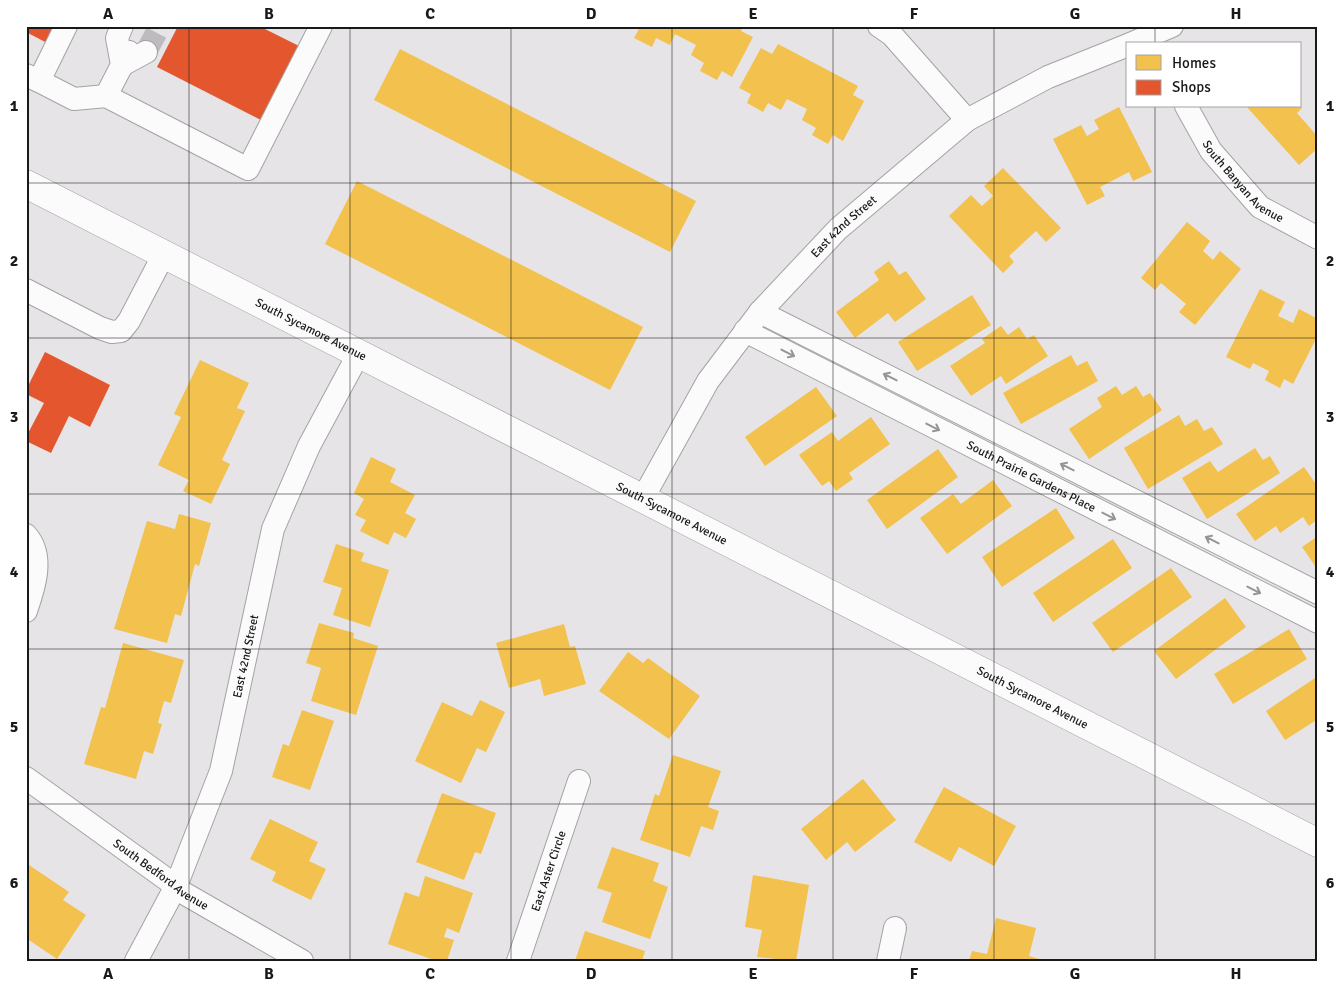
<svg xmlns="http://www.w3.org/2000/svg" width="1344" height="987" viewBox="0 0 1344 987" font-family="Signika,sans-serif">
  <rect width="100%" height="100%" fill="#e6e4e6"/>
  <g fill="#f2c14e">
    <path d="M634 26H743L741 31 753 37 732 77 722 71 717 80 700 71 704 63 691 55 696 45 675 34 670 45 656 38 652 47 634 38 639 29Z"/>
    <path d="M778 44 858 86 853 95 864 101 843 141 833 135 828 144 812 135 816 128 802 120 807 109 787 99 781 110 768 103 763 112 747 103 751 94 739 88 761 48 772 54Z"/>
    <path d="M400 49 696 201 670 252 374 100Z"/>
    <path d="M1246 106H1300L1302 108 1297 113 1318 137V148L1299 165Z"/>
    <path d="M1119 107 1152 172 1133 181 1129 172 1100 187 1105 196 1087 205 1053 139 1081 125 1087 136 1099 129 1094 120Z"/>
    <path d="M1003 168 1061 228 1046 242 1036 231 1009 256 1014 262 1003 273 949 216 971 195 982 206 993 196 984 186Z"/>
    <path d="M357 181 643 327 610 390 325 244Z"/>
    <path d="M1187 222 1210 241 1203 251 1213 260 1220 251 1241 269 1195 325 1179 312 1186 304 1161 283 1155 290 1141 278Z"/>
    <path d="M889 261 899 275 906 271 926 299 895 322 888 313 855 338 836 312 879 280 874 272Z"/>
    <path d="M1260 289 1285 302 1278 316 1293 323 1299 309 1318 319V335L1293 384 1284 379 1280 388 1265 380 1269 371 1253 363 1250 369 1226 357Z"/>
    <path d="M972 295 991 325 917 371 898 342Z"/>
    <path d="M1001 326 1008 335 1019 327 1027 339 1034 335 1048 356 1006 384 1001 376 971 396 950 366 985 343 982 339Z"/>
    <path d="M1071 355 1077 366 1087 361 1098 381 1021 424 1003 393Z"/>
    <path d="M200 360 249 383 237 408 245 411 222 460 230 464 211 504 183 491 189 480 158 465 181 417 174 414Z"/>
    <path d="M1116 386 1122 395 1136 386 1143 397 1150 393 1162 410 1089 459 1069 429 1102 407 1097 398Z"/>
    <path d="M816 387 837 416 765 466 745 437Z"/>
    <path d="M1179 415 1185 426 1197 419 1204 431 1212 427 1223 444 1148 489 1124 448Z"/>
    <path d="M871 417 890 444 849 473 853 479 836 491 829 481 822 486 799 455 832 432 838 441Z"/>
    <path d="M1255 448 1263 460 1270 456 1280 473 1207 519 1182 478 1210 461 1218 472Z"/>
    <path d="M938 449 958 477 887 529 867 500Z"/>
    <path d="M371 457 396 469 390 482 415 495 405 513 416 519 406 538 394 532 388 545 360 531 366 520 355 515 364 499 354 493Z"/>
    <path d="M1304 467 1318 487V519L1309 526 1303 517 1280 533 1276 526 1255 541 1236 514Z"/>
    <path d="M993 480 1012 506 947 554 920 518 953 494 961 504Z"/>
    <path d="M1056 508 1075 538 1002 587 982 557Z"/>
    <path d="M179 514 211 523 199 566 195 564 181 616 175 614 167 643 114 629 147 521 175 529Z"/>
    <path d="M1318 536V570L1302 547Z"/>
    <path d="M1113 539 1132 568 1053 622 1033 593Z"/>
    <path d="M336 544 364 553 361 561 389 570 370 627 333 615 342 588 323 582Z"/>
    <path d="M1171 568 1192 597 1113 652 1092 623Z"/>
    <path d="M1225 598 1246 627 1176 679 1154 651Z"/>
    <path d="M319 623 354 633 353 638 378 646 356 715 311 701 321 668 306 663Z"/>
    <path d="M564 624 570 647 575 646 586 684 544 696 540 679 509 688 496 643Z"/>
    <path d="M1289 629 1307 659 1233 704 1214 674Z"/>
    <path d="M123 643 184 660 171 703 164 701 158 723 162 724 153 754 144 751 136 779 84 764 101 707 105 708Z"/>
    <path d="M628 652 643 663 648 658 700 696 669 739 599 691Z"/>
    <path d="M1318 676V719L1285 740 1266 711Z"/>
    <path d="M480 700 505 712 486 752 477 748 461 783 415 761 442 702 472 716Z"/>
    <path d="M302 710 334 721 310 790 272 777 283 744 289 746Z"/>
    <path d="M673 755 721 771 708 807 719 811 713 830 701 826 690 857 640 840 655 794 659 796Z"/>
    <path d="M863 779 896 820 855 852 847 842 826 860 801 829Z"/>
    <path d="M944 787 1016 826 994 866 959 847 951 862 914 842Z"/>
    <path d="M442 793 496 813 481 854 475 852 464 880 416 862Z"/>
    <path d="M270 819 318 842 309 861 326 869 311 900 272 881 276 872 250 859Z"/>
    <path d="M612 847 659 863 653 881 668 887 650 939 602 922 612 893 597 888Z"/>
    <path d="M26 863 69 892 63 900 86 915 57 959 26 938Z"/>
    <path d="M753 875 809 885 796 961 757 957 762 930 745 927Z"/>
    <path d="M425 876 473 893 459 933 447 928 444 937 454 940 447 961H437L388 944 405 892 419 897Z"/>
    <path d="M996 918 1036 928 1029 956 1046 961H969L972 951 987 954Z"/>
    <path d="M585 931 645 951 642 961H575Z"/>
  </g>
  <g fill="#e4572e">
    <path d="M26 26H58L49 44 26 32Z"/>
    <path d="M178 26H259L303 48 265 122 157 67Z"/>
    <path d="M45 352 110 385 90 427 69 416 51 453 26 441V437L44 403 26 394V390Z"/>
  </g>
  <g fill="none" stroke-linecap="round" stroke-linejoin="round">
    <path stroke="#bdbbbd" stroke-width="22" stroke-dasharray="22 11" stroke-linecap="butt" d="M146 52 160 26"/>
    <defs>
      <g id="minor">
        <path d="M879 26 892 35 967 120"/>
        <path d="M1130 44 1172 26"/>
        <path d="M129 52 122 65 146 52"/>
        <path d="M26 75 39 81 66 26"/>
        <path d="M39 81 74 99 106 96 248 169 321 26"/>
        <path d="M106 96 122 65 117 38 122 26"/>
        <path id="s1" d="M1186 106 1211 151 1260 207 1318 238"/>
        <path d="M26 290 100 328 112 332 121 331 129 321 164 254"/>
        <path d="M760 312 1318 593"/>
        <path id="s2" d="M745 331 1318 622"/>
        <path id="s3" d="M643 498 708 381 760 312 838 229 967 120 1048 77 1128 45"/>
        <path d="M26 535C45 556 34 588 26 611"/>
        <path id="s4" d="M26 778 176 886 180 891 302 961"/>
        <path id="s5" d="M136 961 176 886 221 771 273 529 309 446 359 353"/>
        <path id="s6" d="M518 961 579 781"/>
        <path d="M888 961 895 928"/>
      </g>
      <g id="major">
        <path id="s7" d="M26 184 1318 843"/>
      </g>
    </defs>
    <use href="#minor" stroke="#a4a3a4" stroke-width="24"/>
    <use href="#major" stroke="#a4a3a4" stroke-width="29"/>
    <use href="#minor" stroke="#fbfbfb" stroke-width="22"/>
    <use href="#major" stroke="#fbfbfb" stroke-width="28"/>
  </g>
  <defs><path id="oneway-shaft" d="M-6 0H5M1.5-3L5.5 0L1.5 3" fill="none" stroke-width="1.6" stroke-linecap="round" stroke-linejoin="round" transform="scale(1.25)"/></defs>
  <g stroke="#969596">
    <use href="#oneway-shaft" transform="translate(788 353) rotate(27)"/>
    <use href="#oneway-shaft" transform="translate(890 377) rotate(-153)"/>
    <use href="#oneway-shaft" transform="translate(933 427) rotate(27)"/>
    <use href="#oneway-shaft" transform="translate(1067 467) rotate(-153)"/>
    <use href="#oneway-shaft" transform="translate(1109 516) rotate(27)"/>
    <use href="#oneway-shaft" transform="translate(1212 540) rotate(-153)"/>
    <use href="#oneway-shaft" transform="translate(1254 590) rotate(27)"/>
  </g>
  <path fill="none" stroke="#1a191a" stroke-width="1" stroke-opacity="0.55" d="M189 26V961M350 26V961M511 26V961M672 26V961M833 26V961M994 26V961M1155 26V44M1155 106V961M26 183H1318M26 338H1318M26 494H1318M26 649H1318M26 804H1318"/>
  <g text-anchor="middle" stroke-width="5" stroke-linejoin="round" paint-order="stroke">
    <g font-size="12" fill="#1a191a" stroke="#fff">
      <text dy="4" stroke="none"><textPath href="#s1" startOffset="96">South Banyan Avenue</textPath></text>
      <text dy="4" stroke="none"><textPath href="#s3" startOffset="340">East 42nd Street</textPath></text>
      <text dy="4" stroke="none"><textPath href="#s7" startOffset="320">South Sycamore Avenue</textPath></text>
      <text dy="4" stroke="none"><textPath href="#s2" startOffset="321">South Prairie Gardens Place</textPath></text>
      <text dy="4" stroke="none"><textPath href="#s7" startOffset="725">South Sycamore Avenue</textPath></text>
      <text dy="4" stroke="none"><textPath href="#s5" startOffset="326">East 42nd Street</textPath></text>
      <text dy="4" stroke="none"><textPath href="#s7" startOffset="1130">South Sycamore Avenue</textPath></text>
      <text dy="4" stroke="none"><textPath href="#s6" startOffset="95">East Aster Circle</textPath></text>
      <text dy="4" stroke="none"><textPath href="#s4" startOffset="166">South Bedford Avenue</textPath></text>
    </g>
  </g>
  <rect width="1344" height="987" fill="none" stroke="#ffffff" stroke-width="55"/>
  <rect x="1126" y="42" width="175" height="65" fill="#ffffff" stroke="#a3a3a3"/>
  <rect x="1136" y="55" width="25" height="15" fill="#f2c14e" stroke="#a3a3a3"/>
  <text x="1172" y="68" font-size="15" fill="#1a191a">Homes</text>
  <rect x="1136" y="80" width="25" height="15" fill="#e4572e" stroke="#a3a3a3"/>
  <text x="1172" y="92" font-size="15" fill="#1a191a">Shops</text>
  <rect x="28" y="28" width="1288" height="932" fill="none" stroke="#1a191a" stroke-width="2"/>
  <g font-size="16" text-anchor="middle" font-weight="bold" fill="#1a191a">
    <text x="108" y="19">A</text>
    <text x="269" y="19">B</text>
    <text x="430" y="19">C</text>
    <text x="591" y="19">D</text>
    <text x="753" y="19">E</text>
    <text x="914" y="19">F</text>
    <text x="1075" y="19">G</text>
    <text x="1236" y="19">H</text>
    <text x="14" y="111">1</text>
    <text x="1330" y="111">1</text>
    <text x="14" y="266">2</text>
    <text x="1330" y="266">2</text>
    <text x="14" y="422">3</text>
    <text x="1330" y="422">3</text>
    <text x="14" y="577">4</text>
    <text x="1330" y="577">4</text>
    <text x="14" y="732">5</text>
    <text x="1330" y="732">5</text>
    <text x="14" y="888">6</text>
    <text x="1330" y="888">6</text>
    <text x="108" y="979">A</text>
    <text x="269" y="979">B</text>
    <text x="430" y="979">C</text>
    <text x="591" y="979">D</text>
    <text x="753" y="979">E</text>
    <text x="914" y="979">F</text>
    <text x="1075" y="979">G</text>
    <text x="1236" y="979">H</text>
  </g>
</svg>
